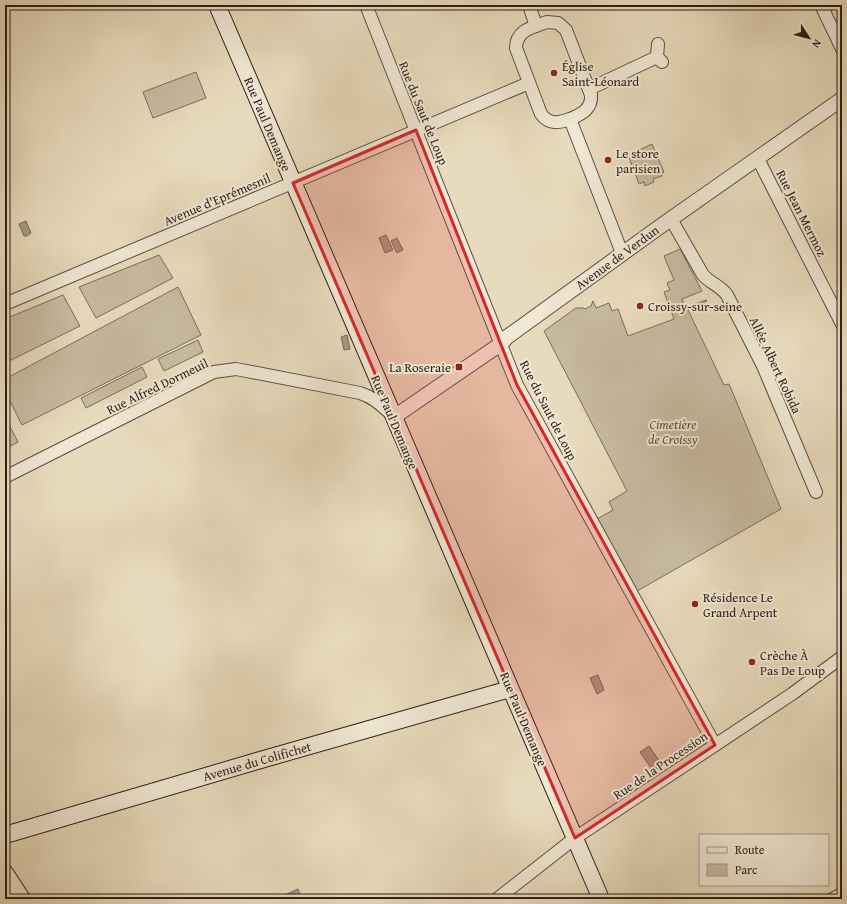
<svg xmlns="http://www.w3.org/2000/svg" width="847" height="904" viewBox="0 0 847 904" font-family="'Gentium Book Plus',serif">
  <rect width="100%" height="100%" fill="#e8dbbd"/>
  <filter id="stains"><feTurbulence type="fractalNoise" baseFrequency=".005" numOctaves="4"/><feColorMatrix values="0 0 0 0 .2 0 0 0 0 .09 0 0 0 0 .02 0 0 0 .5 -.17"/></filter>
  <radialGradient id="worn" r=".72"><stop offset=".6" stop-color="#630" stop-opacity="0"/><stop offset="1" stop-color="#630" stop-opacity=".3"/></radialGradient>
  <g fill="#c8bba1" stroke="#7a6c5c">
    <path d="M196 72 206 98 153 118 143 92Z"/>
    <path d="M652 144 664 172 661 174 662 176 653 179 654 182 645 186 644 182 639 184 628 155Z"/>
    <path d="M680 249 702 291 682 299 685 308 706 300 707 301 688 310 724 385 729 384 781 509 637 591 597 519 613 510 609 502 627 491 544 331 576 308H584L585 309 591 306 593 301 596 308 609 303 612 311 618 309 628 336 674 319 664 292 670 290 667 283 674 280 664 256Z"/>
    <path d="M159 255 173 278 96 318 79 287Z"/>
    <path d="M178 287 201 335 22 425 5 391V379Z"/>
    <path d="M63 295 80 326 5 363V319Z"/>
    <path d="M198 340 203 352 164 371 158 359Z"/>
    <path d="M142 367 147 377 86 408 81 398Z"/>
    <path d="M5 417 18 442 5 449Z"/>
  </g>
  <g fill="#a89a85" stroke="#776859">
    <path d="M26 221 31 233 27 236H24L19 224Z"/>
    <path d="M386 235 393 250 385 253 379 238Z"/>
    <path d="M397 238 403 250 397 253 391 241Z"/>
    <path d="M347 335 350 349 344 350 341 337Z"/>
    <path d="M598 675 604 690 597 694 590 678Z"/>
    <path d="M649 746 662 765 653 771 640 752Z"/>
    <path d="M298 889 302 899H276Z"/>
  </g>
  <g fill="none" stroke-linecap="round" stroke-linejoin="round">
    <defs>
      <g id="minor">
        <path d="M366 5 517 385 715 745"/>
        <path d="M529 5 536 26"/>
        <path d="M821 5 842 49"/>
        <path d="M547 22 558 23 566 30 591 95C592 109 582 114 570 119 559 123 549 125 541 114L516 48C516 30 533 27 547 22Z"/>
        <path d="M658 44 657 57 662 62"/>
        <path d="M589 89 657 57"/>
        <path d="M570 119 622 253"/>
        <path d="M758 159 842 324"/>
        <path d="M671 219 703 275C710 283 721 286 727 295L763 366 816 492"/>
        <path d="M5 304 529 83"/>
        <path d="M5 477 214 372 236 369 360 393C373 397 381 405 391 414"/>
        <path d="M497 899 575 838 792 694 842 657"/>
        <path d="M832 899 842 894"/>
      </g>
      <path id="tertiary" d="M394 417 489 352 501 344 507 337 665 223 842 99"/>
      <g id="secondary">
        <path d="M217 5 601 899"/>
        <path d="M5 835 257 761 510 689"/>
        <path d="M5 873 22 899"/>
      </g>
    </defs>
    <use href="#minor" stroke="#5c4c40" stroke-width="14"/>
    <use href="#tertiary" stroke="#5c4c40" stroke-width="16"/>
    <use href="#secondary" stroke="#2d1d17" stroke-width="18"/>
    <use href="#minor" stroke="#f0e8d4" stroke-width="12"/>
    <use href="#tertiary" stroke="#f0e8d4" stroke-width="14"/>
    <use href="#secondary" stroke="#f0e8d4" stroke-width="16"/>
  </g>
  <path fill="#d62828" fill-opacity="0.2" stroke="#d62828" stroke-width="3" stroke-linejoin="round" d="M416 130 517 385 715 745 575 838 293 183Z"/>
  <g fill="#8f2418" stroke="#f0e8d4" stroke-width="1.5">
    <circle cx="554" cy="73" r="4"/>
    <circle cx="608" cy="160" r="4"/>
    <circle cx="640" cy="306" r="4"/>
    <rect x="455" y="363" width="8" height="8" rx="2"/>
    <circle cx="695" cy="604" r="4"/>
    <circle cx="752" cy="662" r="4"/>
  </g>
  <g text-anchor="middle" stroke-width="4" stroke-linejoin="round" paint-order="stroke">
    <g font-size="13" fill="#2d1d17" stroke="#f0e8d4" text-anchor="start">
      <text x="562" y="71">Église<tspan x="562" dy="15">Saint-Léonard</tspan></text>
      <text x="616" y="158">Le store<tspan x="616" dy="15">parisien</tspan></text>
      <text x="648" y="311">Croissy-sur-seine</text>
      <text x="451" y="372" text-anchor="end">La Roseraie</text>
      <text x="703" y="602">Résidence Le<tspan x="703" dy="15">Grand Arpent</tspan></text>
      <text x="760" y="660">Crèche À<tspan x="760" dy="15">Pas De Loup</tspan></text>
    </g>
    <g font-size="13" fill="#2d1d17" stroke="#f0e8d4">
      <text transform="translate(424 113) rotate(68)" y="5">Rue du Saut de Loup</text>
      <text transform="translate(268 124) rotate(67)" y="5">Rue Paul Demange</text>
      <text transform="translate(217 199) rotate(-23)" y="5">Avenue d'Eprémesnil</text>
      <text transform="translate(802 213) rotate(63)" y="5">Rue Jean Mermoz</text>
      <text transform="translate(617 257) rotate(-36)" y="5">Avenue de Verdun</text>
      <text transform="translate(776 365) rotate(65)" y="5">Allée Albert Robida</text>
      <text transform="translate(157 386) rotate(-26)" y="5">Rue Alfred Dormeuil</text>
      <text transform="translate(549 410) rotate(63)" y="5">Rue du Saut de Loup</text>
      <text transform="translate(395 422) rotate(67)" y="5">Rue Paul Demange</text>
      <text transform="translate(524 719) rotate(67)" y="5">Rue Paul Demange</text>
      <text transform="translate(257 761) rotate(-16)" y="5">Avenue du Colifichet</text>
      <text transform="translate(660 765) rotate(-34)" y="5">Rue de la Procession</text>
    </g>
    <g font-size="13" font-style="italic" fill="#5c4c40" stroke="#f0e8d4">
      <text x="673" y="429">Cimetière<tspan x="673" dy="15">de Croissy</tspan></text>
    </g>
  </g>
  <rect width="847" height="904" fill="none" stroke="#e8dbbd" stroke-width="20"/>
  <rect x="6" y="6" width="835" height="892" fill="none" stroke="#2d1d17" stroke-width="2"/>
  <rect x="10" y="10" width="827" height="884" fill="none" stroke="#2d1d17"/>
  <rect x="699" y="834" width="130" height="52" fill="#f0e8d4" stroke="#a29788"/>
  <rect x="707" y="847" width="20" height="6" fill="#f0e8d4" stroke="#a29788"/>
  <text x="735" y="854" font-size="12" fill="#2d1d17">Route</text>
  <rect x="707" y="864" width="20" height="12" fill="#c8bba1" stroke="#a29788"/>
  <text x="735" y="874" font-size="12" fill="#2d1d17">Parc</text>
  <g transform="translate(809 38) rotate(126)" stroke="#f0e8d4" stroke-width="3" paint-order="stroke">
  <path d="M0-3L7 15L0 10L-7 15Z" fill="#2d1d17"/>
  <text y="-6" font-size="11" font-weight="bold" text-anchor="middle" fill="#2d1d17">N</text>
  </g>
  <rect width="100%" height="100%" filter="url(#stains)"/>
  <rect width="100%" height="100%" fill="url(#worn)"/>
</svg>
